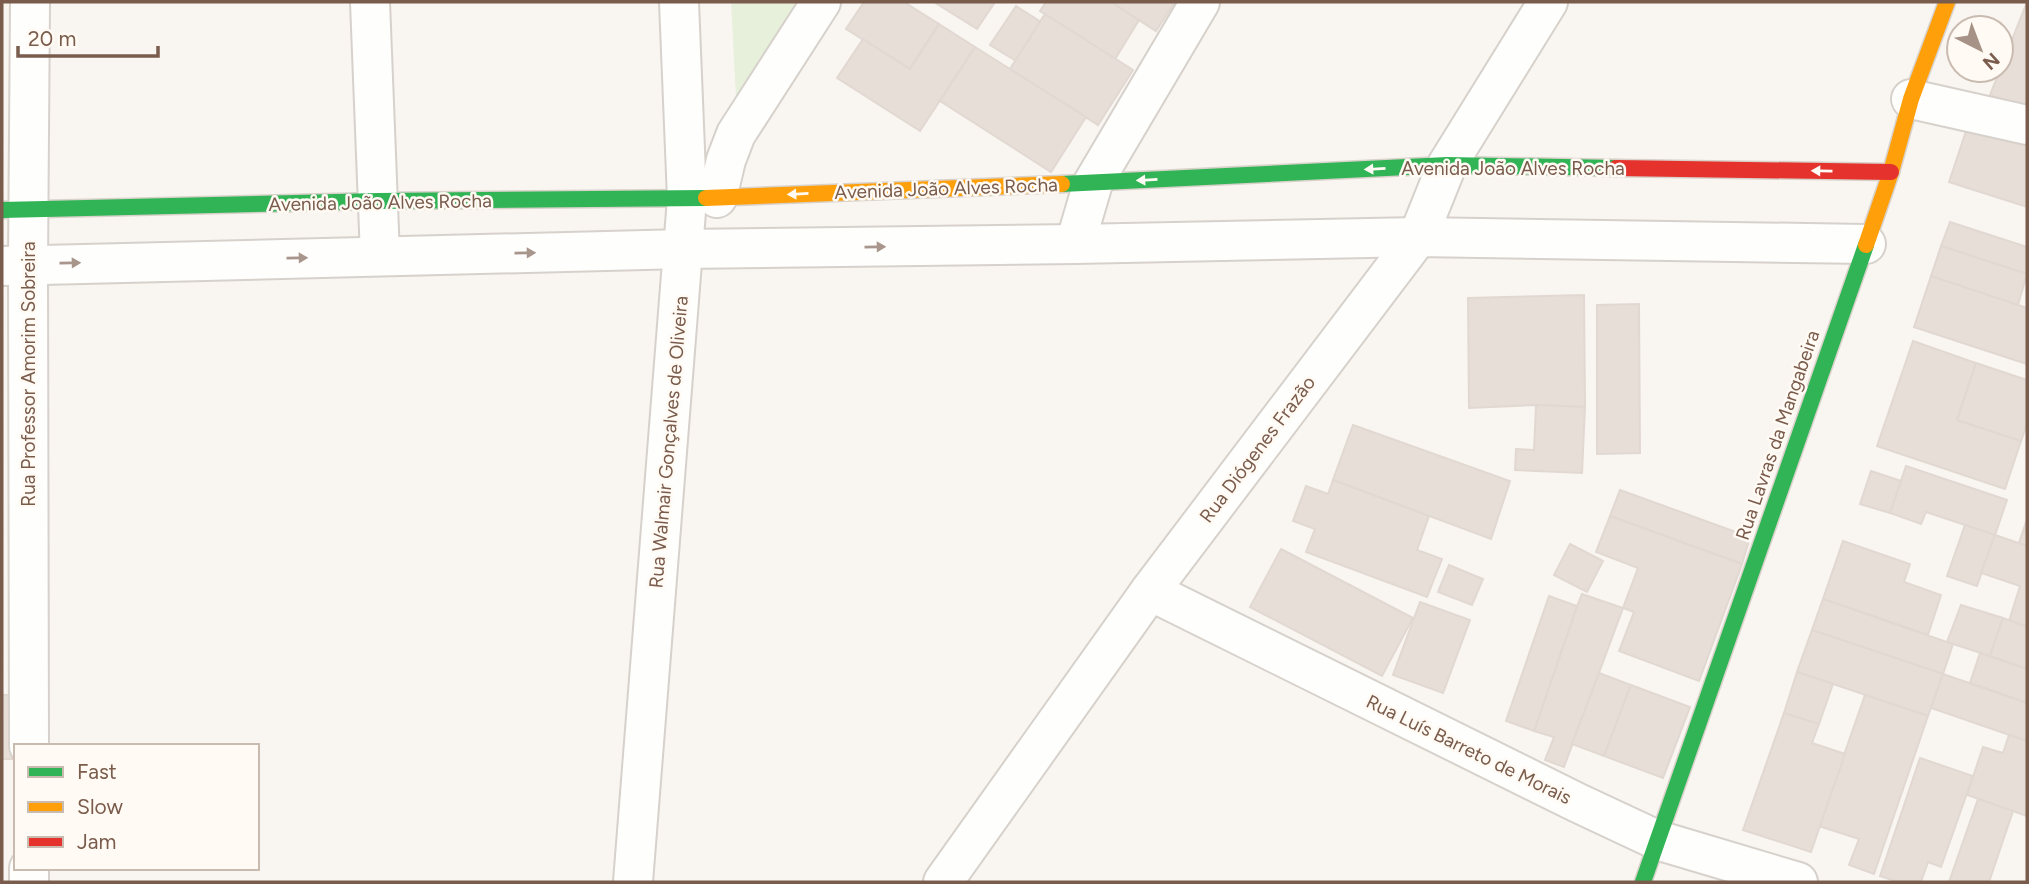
<svg xmlns="http://www.w3.org/2000/svg" width="2029" height="884" viewBox="0 0 2029 884" font-family="Figtree,sans-serif">
  <rect width="100%" height="100%" fill="#f9f5f0"/>
  <path fill="#e7f0db" d="M731 2H804L737 116Z"/>
  <g fill="#e6ded7" stroke="#e2d8d2" stroke-width="2">
    <path d="M864 2H904L939 24 910 69 846 29Z"/>
    <path d="M934 2H995L977 29Z"/>
    <path d="M1046 2H1111L1139 20 1115 59 1040 11Z"/>
    <path d="M1111 2H1175L1156 31Z"/>
    <path d="M2027 2V109L1990 95Z"/>
    <path d="M1016 6 1041 22 1016 61 990 45Z"/>
    <path d="M1045 14 1133 70 1098 125 1010 69Z"/>
    <path d="M939 24 975 47 920 131 837 78 863 39 910 69Z"/>
    <path d="M975 47 1086 117 1051 172 940 101Z"/>
    <path d="M1968 125 2027 144V207L1949 182Z"/>
    <path d="M1950 222 2027 247V274L1941 246Z"/>
    <path d="M1941 246 2027 274 2018 305 1931 276Z"/>
    <path d="M1931 276 2027 308V364L1914 327Z"/>
    <path d="M1584 295 1585 407 1536 405 1469 408 1468 298Z"/>
    <path d="M1639 304 1640 453 1597 454V305Z"/>
    <path d="M1913 341 1976 363 1957 420 2021 441 2005 489 1877 446Z"/>
    <path d="M1976 363 2027 380V424L2021 441 1957 420Z"/>
    <path d="M1536 405 1585 407 1582 473 1515 470 1516 449 1534 450Z"/>
    <path d="M1353 425 1510 481 1491 539 1333 480Z"/>
    <path d="M1906 466 2007 500 1995 535 1926 512 1921 524 1890 513Z"/>
    <path d="M1871 471 1901 481 1890 513 1860 504Z"/>
    <path d="M1333 480 1429 516 1417 550 1442 559 1427 597 1306 552 1315 529 1293 521 1306 486 1328 494Z"/>
    <path d="M1620 490 1750 537 1742 564 1610 516Z"/>
    <path d="M1610 516 1742 564 1699 681 1619 651 1634 612 1623 608 1638 568 1596 552Z"/>
    <path d="M2027 519V546L2019 543Z"/>
    <path d="M1965 525 1995 535 1977 586 1947 576Z"/>
    <path d="M1995 535 2027 546V627L2009 621 2020 586 1981 573Z"/>
    <path d="M1843 541 1910 564 1904 582 1941 595 1928 635 1823 599Z"/>
    <path d="M1570 544 1603 561 1587 592 1554 575Z"/>
    <path d="M1281 549 1413 618 1382 676 1250 607Z"/>
    <path d="M1449 565 1483 579 1472 605 1438 592Z"/>
    <path d="M1582 594 1623 608 1564 767 1545 760 1554 737 1534 731 1577 606Z"/>
    <path d="M1549 596 1577 606 1534 731 1506 721Z"/>
    <path d="M1823 599 1953 644 1943 674 1812 630Z"/>
    <path d="M1420 602 1470 620 1443 693 1393 675Z"/>
    <path d="M1961 605 2003 618 1990 656 1947 642Z"/>
    <path d="M2003 618 2027 627V669L1990 656Z"/>
    <path d="M1812 630 1943 674 1928 716 1797 672Z"/>
    <path d="M1980 653 2027 669V703L1970 683Z"/>
    <path d="M1797 672 1833 684 1819 724 1784 713Z"/>
    <path d="M1599 673 1631 685 1604 756 1572 744Z"/>
    <path d="M1943 674 2027 703V741L1931 708Z"/>
    <path d="M1631 685 1690 707 1663 778 1604 756Z"/>
    <rect x="2" y="695" width="14" height="64"/>
    <path d="M1865 695 1928 716 1874 874 1849 865 1859 839 1819 826Z"/>
    <path d="M1784 713 1819 724 1812 743 1845 754 1811 852 1743 830Z"/>
    <path d="M2009 735 2027 741V816L1967 795 1983 747 2003 753Z"/>
    <path d="M1920 758 1973 776 1941 867 1928 862 1921 882H1898L1880 876Z"/>
    <path d="M1978 799 2013 811 1989 882H1949Z"/>
  </g>
  <g fill="none" stroke-linecap="round" stroke-linejoin="round">
    <defs>
      <g id="street">
        <path d="M370 2 380 256"/>
        <path d="M1911 99 2027 125"/>
        <path d="M717 198 726 160 736 134 821 2"/>
        <path d="M1075 244 1093 183 1200 2"/>
        <path d="M2 266 684 249 1075 244 1418 237 1866 244"/>
        <path d="M1150 591 1578 803 1657 840 1798 882"/>
        <path d="M29 746 28 264 30 2"/>
        <path d="M29 868V882"/>
        <path d="M633 882 687 199 679 2"/>
        <path d="M943 882 1150 591 1418 237 1447 165 1548 2"/>
      </g>
      <g id="fast">
        <path d="M1062 184 1447 165 1616 168"/>
        <path d="M2 210 378 201 706 198"/>
        <path d="M1643 882 1866 245"/>
      </g>
      <g id="slow">
        <path d="M706 198 1062 184"/>
        <path d="M1866 245 1891 172 1911 99 1947 2"/>
      </g>
      <path id="jam" d="M1616 168 1891 172"/>
    </defs>
    <use href="#street" stroke="#d7d1cb" stroke-width="42"/>
    <use href="#fast" stroke="#d9d2cb" stroke-width="19"/>
    <use href="#slow" stroke="#d9d2cb" stroke-width="19"/>
    <use href="#jam" stroke="#d9d2cb" stroke-width="19"/>
    <use href="#street" stroke="#fefefd" stroke-width="38"/>
    <use href="#fast" stroke="#30b455" stroke-width="16"/>
    <use href="#slow" stroke="#ff9f0a" stroke-width="16"/>
    <use href="#jam" stroke="#e5322d" stroke-width="16"/>
  </g>
  <defs><path id="oneway-solid" d="M-6-.8H1V-3.2L6.5 0L1 3.2V.8H-6Z" transform="scale(1.75)"/></defs>
  <g fill="#fffaf3">
    <use href="#oneway-solid" transform="translate(1375 169) rotate(177)"/>
    <use href="#oneway-solid" transform="translate(1822 171) rotate(-179)"/>
    <use href="#oneway-solid" transform="translate(1147 180) rotate(177)"/>
    <use href="#oneway-solid" transform="translate(798 194) rotate(177)"/>
  </g>
  <g fill="#a8958b">
    <use href="#oneway-solid" transform="translate(875 247) rotate(-1)"/>
    <use href="#oneway-solid" transform="translate(525 253) rotate(-1)"/>
    <use href="#oneway-solid" transform="translate(297 258) rotate(-1)"/>
    <use href="#oneway-solid" transform="translate(70 263) rotate(-1)"/>
  </g>
  <g text-anchor="middle" stroke-width="5" stroke-linejoin="round" paint-order="stroke">
    <g font-size="19" fill="#7a5c4d" stroke="#fffaf3">
      <text x="1513" y="175">Avenida João Alves Rocha</text>
      <text transform="translate(946 188) rotate(-2)" y="7">Avenida João Alves Rocha</text>
      <text transform="translate(380 202) rotate(-1)" y="7">Avenida João Alves Rocha</text>
      <text transform="translate(28 374) rotate(-90)" y="7">Rua Professor Amorim Sobreira</text>
      <text transform="translate(1777 435) rotate(-71)" y="7">Rua Lavras da Mangabeira</text>
      <text transform="translate(668 442) rotate(-85)" y="7">Rua Walmair Gonçalves de Oliveira</text>
      <text transform="translate(1257 449) rotate(-53)" y="7">Rua Diógenes Frazão</text>
      <text transform="translate(1469 749) rotate(26)" y="7">Rua Luís Barreto de Morais</text>
    </g>
  </g>
  <rect width="2029" height="884" fill="none" stroke="#7a5c4d" stroke-width="7"/>
  <rect x="14" y="744" width="245" height="126" fill="#fffaf3" stroke="#cabbb1" stroke-width="2"/>
  <rect x="28" y="767" width="35" height="10" fill="#30b455" stroke="#cabbb1" stroke-width="2"/>
  <text x="77" y="779" font-size="21" fill="#7a5c4d">Fast</text>
  <rect x="28" y="802" width="35" height="10" fill="#ff9f0a" stroke="#cabbb1" stroke-width="2"/>
  <text x="77" y="814" font-size="21" fill="#7a5c4d">Slow</text>
  <rect x="28" y="837" width="35" height="10" fill="#e5322d" stroke="#cabbb1" stroke-width="2"/>
  <text x="77" y="849" font-size="21" fill="#7a5c4d">Jam</text>
  <g transform="translate(1980 49) rotate(138)"><circle r="33" fill="#fffaf3" stroke="#cabbb1" stroke-width="2"/>
  <path d="M0-5L12 26L0 18L-12 26Z" fill="#a69286"/>
  <text y="-10" font-size="19" font-weight="bold" text-anchor="middle" fill="#7a5c4d">N</text>
  </g>
  <path d="M18 46v10h140v-10" fill="none" stroke="#7a5c4d" stroke-width="3.5"/>
  <text x="28" y="46" font-size="21" fill="#7a5c4d" stroke="#fffaf3" stroke-width="5" paint-order="stroke">20 m</text>
</svg>
